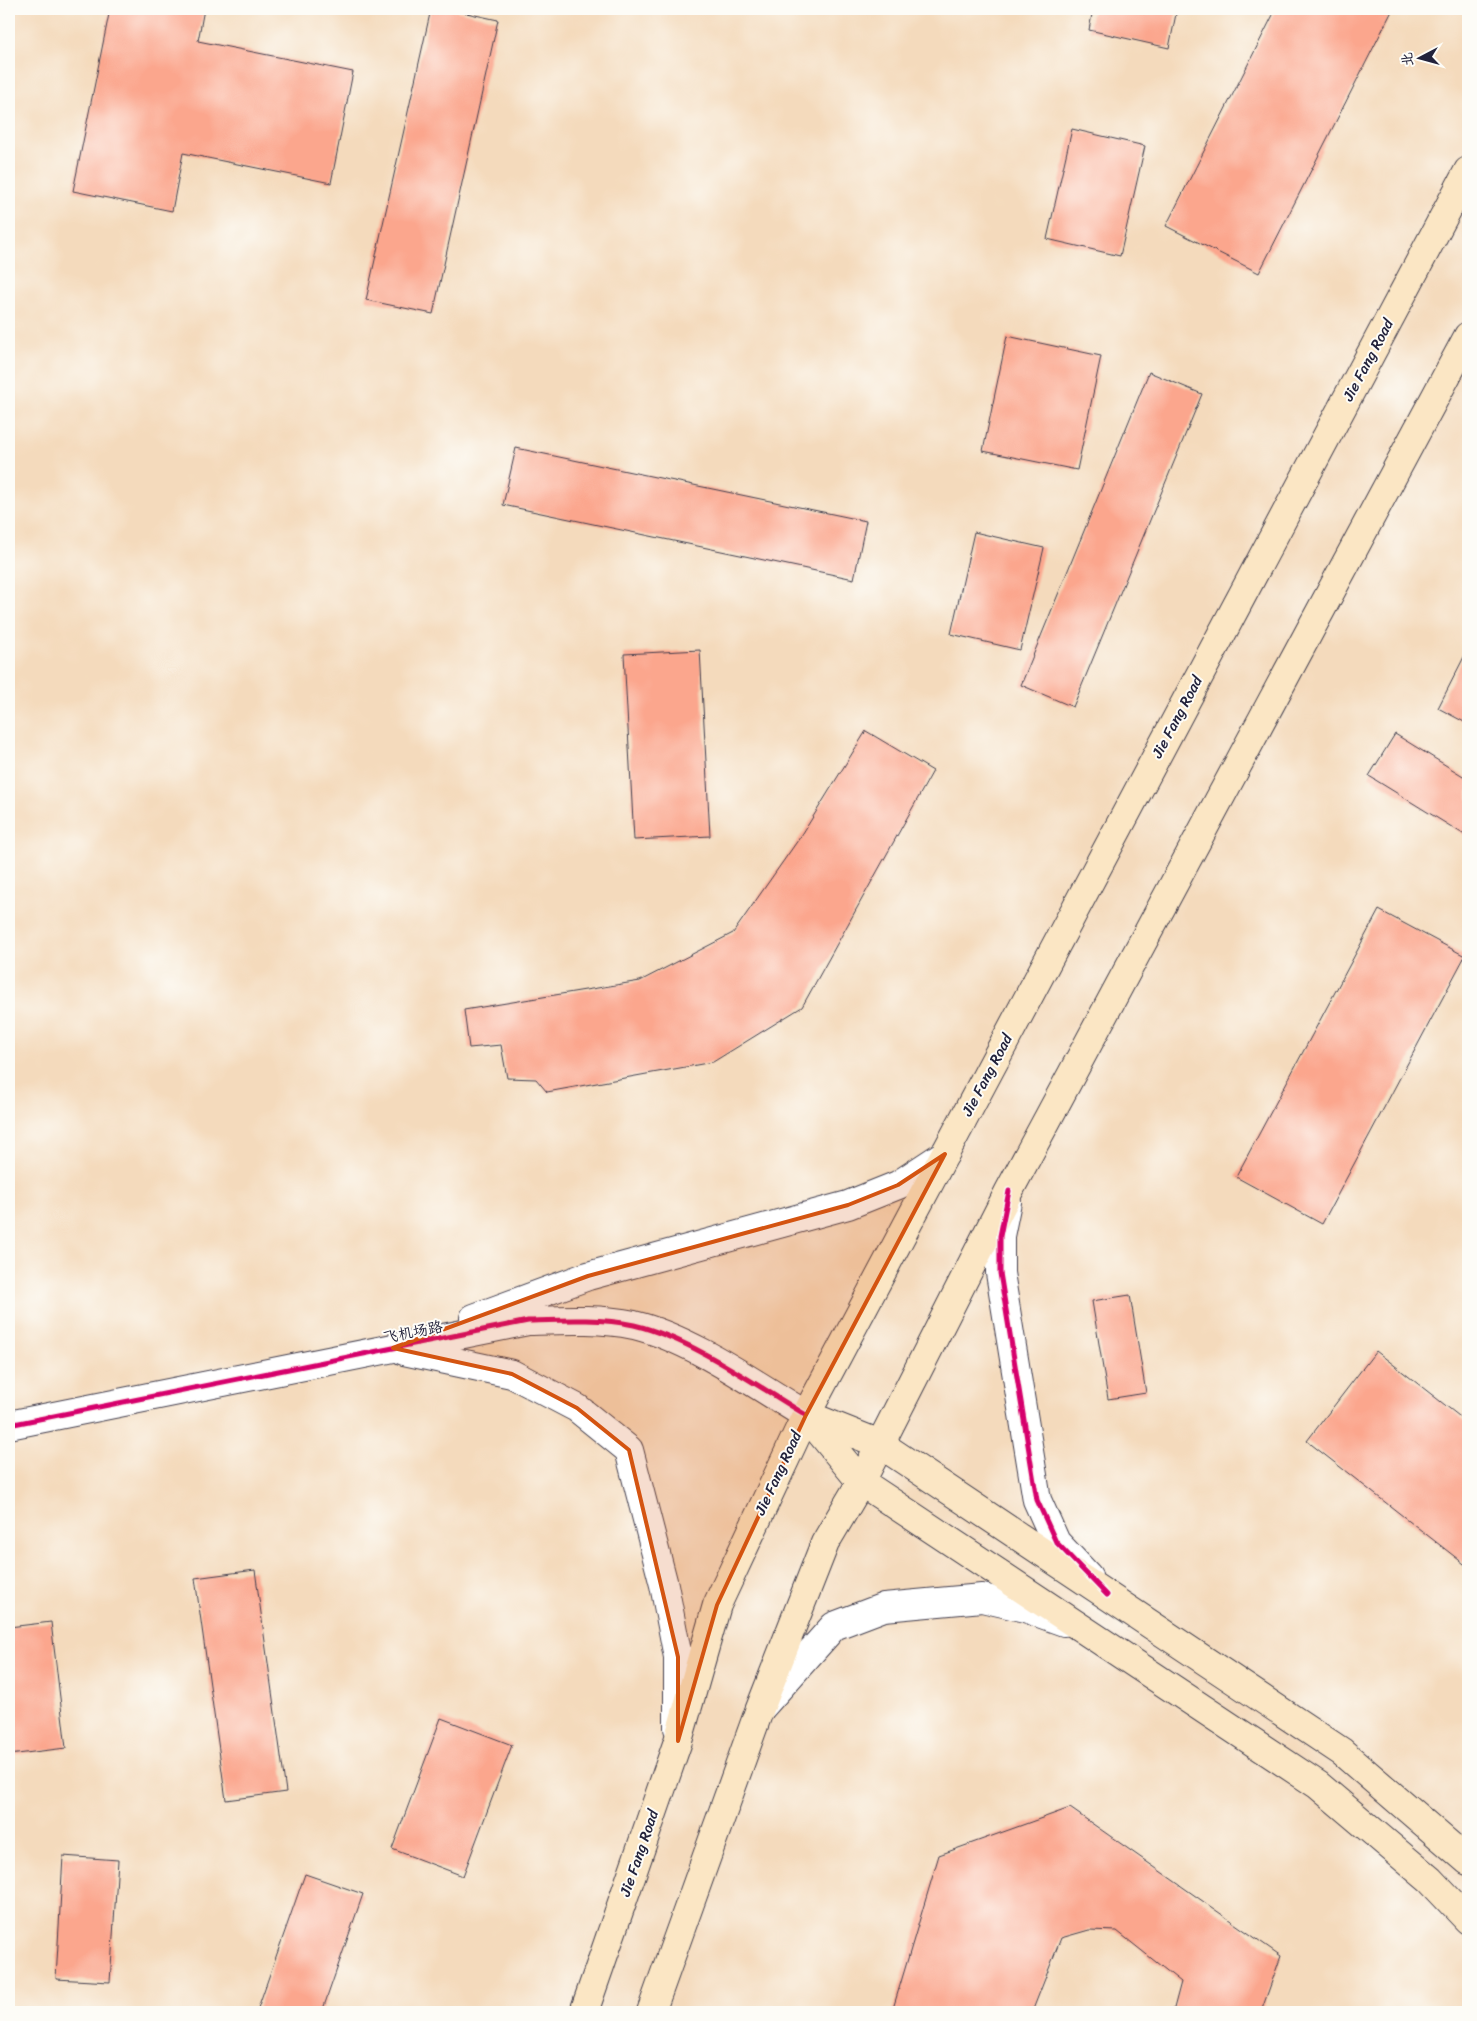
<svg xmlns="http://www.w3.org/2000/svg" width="1477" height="2021" viewBox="0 0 1477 2021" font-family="Sriracha,'LXGW WenKai TC',sans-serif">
  <rect width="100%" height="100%" fill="#fdfcf7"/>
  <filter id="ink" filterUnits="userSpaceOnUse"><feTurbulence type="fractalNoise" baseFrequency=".02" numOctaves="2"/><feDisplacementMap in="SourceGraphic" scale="10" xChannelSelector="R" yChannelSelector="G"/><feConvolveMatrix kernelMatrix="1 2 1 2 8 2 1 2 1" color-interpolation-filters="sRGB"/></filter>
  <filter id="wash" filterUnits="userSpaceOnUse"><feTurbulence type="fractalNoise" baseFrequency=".0096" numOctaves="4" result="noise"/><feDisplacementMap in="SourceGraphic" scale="20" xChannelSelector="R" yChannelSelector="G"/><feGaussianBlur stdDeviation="1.12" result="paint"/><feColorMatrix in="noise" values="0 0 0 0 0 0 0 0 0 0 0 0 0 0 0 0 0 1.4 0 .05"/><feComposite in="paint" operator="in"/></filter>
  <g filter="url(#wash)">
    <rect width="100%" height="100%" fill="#f4dabc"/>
    <g id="blocks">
      <g fill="#fba68d">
        <path d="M110 9H204L198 41 353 72 331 183 183 153 172 211 73 191Z"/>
        <path d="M431 9H448L498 20 433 314 366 300Z"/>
        <path d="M1093 9H1177L1169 48 1089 30Z"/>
        <path d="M1276 9H1393L1259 273 1166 226Z"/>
        <path d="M1072 129 1145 146 1120 256 1047 239Z"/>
        <path d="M1007 336 1101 356 1077 470 983 451Z"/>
        <path d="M1149 372 1202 394 1073 707 1021 685Z"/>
        <path d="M516 448 866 521 854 579 503 505Z"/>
        <path d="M974 532 1044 548 1020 650 951 634Z"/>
        <path d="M1468 649V724L1438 708Z"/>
        <path d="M700 650 710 836 634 840 624 654Z"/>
        <path d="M866 731 933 771 802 1007 713 1062 547 1092 536 1079 507 1078 501 1045 469 1048 464 1010 640 981 733 933 803 833Z"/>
        <path d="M1395 734 1468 779V837L1369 776Z"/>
        <path d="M1379 910 1465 956 1322 1224 1236 1177Z"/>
        <path d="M1130 1295 1146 1393 1108 1399 1092 1301Z"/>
        <path d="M1376 1351 1468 1423V1567L1307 1441Z"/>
        <path d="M255 1570 286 1792 226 1800 195 1578Z"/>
        <path d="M51 1622 66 1748 9 1755V1627Z"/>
        <path d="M441 1718 512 1745 463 1876 392 1849Z"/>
        <path d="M1070 1808 1281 1956 1261 2012H1173L1181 1982 1117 1931 1089 1930 1061 1938 1032 2012H892L939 1855Z"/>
        <path d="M63 1856 118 1860 110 1982 56 1979Z"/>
        <path d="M305 1874 363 1894 322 2012H269L258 2008Z"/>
      </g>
    </g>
  </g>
  <g filter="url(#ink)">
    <use href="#blocks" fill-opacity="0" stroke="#423e4e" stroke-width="1"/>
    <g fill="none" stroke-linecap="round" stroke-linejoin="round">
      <defs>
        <g id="tertiary">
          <path d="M1007 1202 1000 1236V1273L1037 1500 1056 1542 1088 1576"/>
          <path d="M474 1318 588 1276 848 1205 898 1185 945 1154"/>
          <path d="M404 1351 512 1374 577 1408 629 1450 664 1585 678 1657V1728"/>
          <path d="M9 1425 528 1321C563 1320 599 1318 634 1325 692 1339 754 1384 806 1415"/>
          <path d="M761 1708 834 1626 884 1607 982 1598 1025 1608 1064 1622"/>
        </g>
        <g id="secondary">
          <path d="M806 1415 861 1482 1318 1785 1430 1880 1468 1920"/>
          <path d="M807 1415 880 1444 1342 1752 1468 1861"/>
          <path d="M584 2012 678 1741 717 1605 806 1415 1468 171"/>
          <path d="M651 2012 759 1711 825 1543 861 1482 1009 1191 1468 336"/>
        </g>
      </defs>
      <use href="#tertiary" stroke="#423e4e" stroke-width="30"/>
      <use href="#secondary" stroke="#423e4e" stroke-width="30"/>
      <use href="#tertiary" stroke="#fff" stroke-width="28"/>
      <use href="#secondary" stroke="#fbe6c4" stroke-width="28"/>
      <defs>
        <g id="cycleway">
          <path d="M1009 1191 1000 1236V1273L1037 1500 1056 1542 1107 1595"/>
          <path d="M9 1425 528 1321C563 1320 599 1318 634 1325 692 1339 754 1384 806 1415"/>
        </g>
      </defs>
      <use href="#cycleway" stroke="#fdfcf7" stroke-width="8"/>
      <use href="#cycleway" stroke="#d6006c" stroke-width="5"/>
    </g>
  </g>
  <path fill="#d45411" fill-opacity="0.2" stroke="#d45411" stroke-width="4" stroke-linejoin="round" d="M945 1154 806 1415 717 1605 678 1741V1657L629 1450 577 1408 512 1374 393 1348 588 1276 848 1205 898 1185Z"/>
  <g text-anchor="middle" stroke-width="4" stroke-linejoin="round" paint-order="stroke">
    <g font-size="15" fill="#22223b" stroke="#fdfcf7">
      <text transform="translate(1368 360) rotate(-62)" y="5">Jie Fang Road</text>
      <text transform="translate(1177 717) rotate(-62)" y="5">Jie Fang Road</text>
      <text transform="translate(987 1075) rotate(-62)" y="5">Jie Fang Road</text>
      <text transform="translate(413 1332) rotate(-11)" y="5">飞机场路</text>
      <text transform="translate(778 1473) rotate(-65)" y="5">Jie Fang Road</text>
      <text transform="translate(639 1853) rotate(-71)" y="5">Jie Fang Road</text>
    </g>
  </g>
  <rect width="1477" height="2021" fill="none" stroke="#fdfcf7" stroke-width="30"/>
  <g transform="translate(1420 58) rotate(264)" stroke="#fdfcf7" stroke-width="4" paint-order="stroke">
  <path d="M0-4L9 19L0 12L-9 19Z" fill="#22223b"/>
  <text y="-8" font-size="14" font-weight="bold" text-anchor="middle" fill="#22223b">北</text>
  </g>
</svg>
